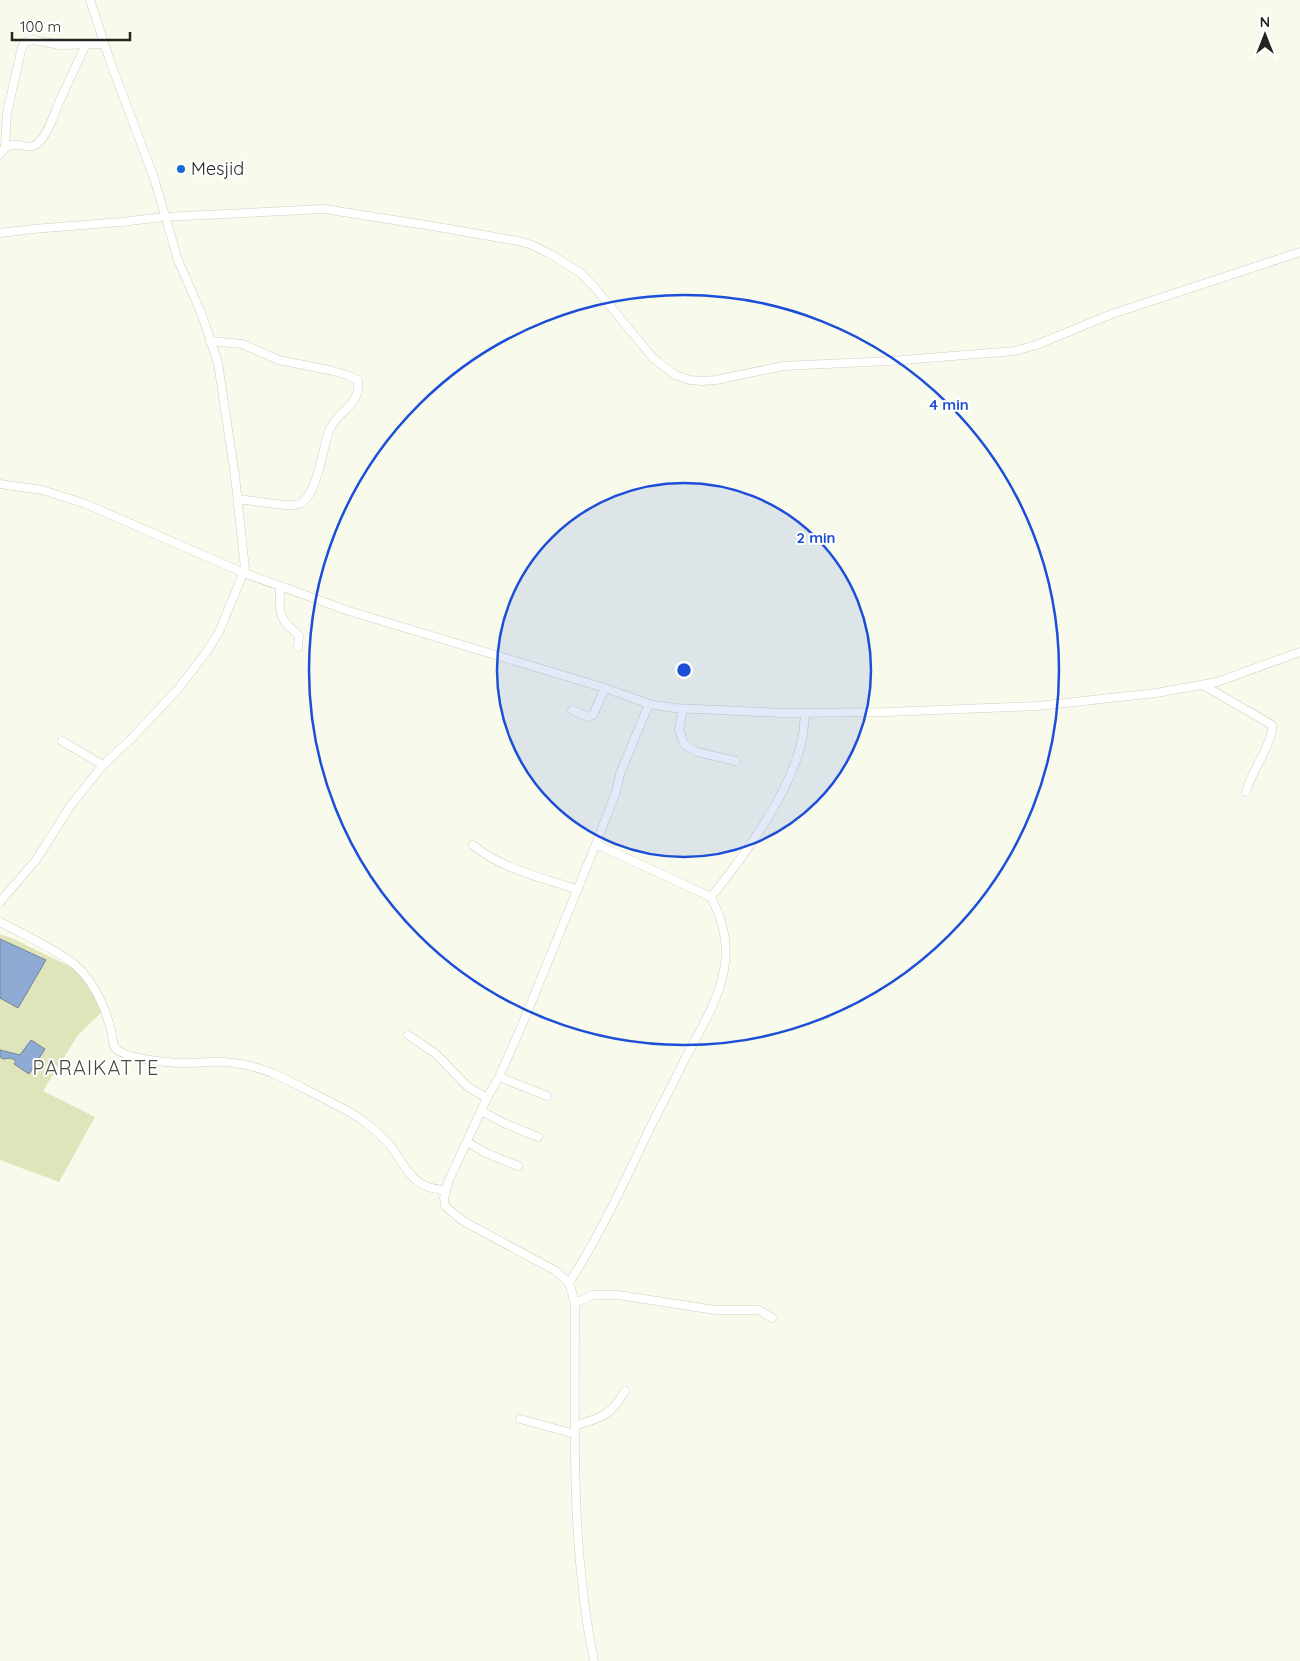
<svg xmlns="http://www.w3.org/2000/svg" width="1300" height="1661" viewBox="0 0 1300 1661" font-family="Quicksand,sans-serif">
  <rect width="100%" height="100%" fill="#f8fbeb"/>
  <path fill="#dfe4ba" d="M0 934 12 938 85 974 107 1007 78 1035 43 1091 95 1117 59 1182 0 1160Z"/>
  <g fill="#90abd3" stroke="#70839d">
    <path d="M0 939 46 960 18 1008 0 998Z"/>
    <path d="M31 1040 45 1049 29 1074 14 1064 16 1061 11 1058 3 1059 0 1057V1050L20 1055Z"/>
  </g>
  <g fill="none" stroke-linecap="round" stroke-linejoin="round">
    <defs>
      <g id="street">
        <path d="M5 147 7 113 22 47 25 42 33 40 60 45 104 44"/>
        <path d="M0 154C13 134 27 154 38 143 48 134 53 117 58 105 67 85 76 65 86 45"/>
        <path d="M0 233 33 229 121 222 164 217 324 209 432 226 518 241 532 245 550 254 581 273 596 289 653 358 675 375 690 380 702 381 716 380 783 366 890 361 1015 351 1036 345 1112 314 1300 252"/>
        <path d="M210 341 242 344 279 360 329 370 347 375 358 380C361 407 337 410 329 431 322 449 318 496 299 504 290 508 250 500 238 499"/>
        <path d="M0 484 42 490 86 504 244 573 349 611 605 688 649 704 674 708 783 713 887 712 1038 706 1156 693 1217 682 1300 652"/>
        <path d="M280 587C280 598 278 612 285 622 289 627 295 631 299 636L298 647"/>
        <path d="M1203 685 1272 725C1274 742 1250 773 1246 792"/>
        <path d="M683 709 679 730 684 744 697 752 736 761"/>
        <path d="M572 710 588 717 593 715 605 688"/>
        <path d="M62 741 103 765"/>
        <path d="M473 845C503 870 542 877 578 890"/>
        <path d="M711 897C745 855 788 796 801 744 804 734 804 723 805 713"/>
        <path d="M0 902 36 860 71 805 103 765 131 739 178 689 205 654 219 632 245 569 235 476 218 363 202 315 178 260 154 178 110 61 90 0"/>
        <path d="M0 922C24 935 52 947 74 964 97 983 110 1018 114 1046 121 1059 164 1062 178 1063 193 1064 209 1061 224 1062 240 1063 257 1067 272 1073 288 1080 303 1088 319 1096 334 1104 349 1111 362 1120 371 1127 381 1135 388 1143 407 1166 410 1189 446 1190"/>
        <path d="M408 1035 436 1054 468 1087 487 1098"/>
        <path d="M499 1077 547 1096"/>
        <path d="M481 1111 506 1124 538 1137"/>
        <path d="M467 1142 486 1153 518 1166"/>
        <path d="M569 1283C601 1233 625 1181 650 1128 660 1108 671 1088 681 1067 696 1036 718 1004 724 970 729 943 723 921 711 897L596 844"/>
        <path d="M575 1303 593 1295H618L715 1310H759L772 1318"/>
        <path d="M520 1419 575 1434"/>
        <path d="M576 1425C602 1418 611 1415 625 1391"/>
        <path d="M594 1661C570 1544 575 1422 575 1303L569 1283 556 1271 463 1221 445 1206 444 1198 448 1182 487 1098 499 1077 522 1025 596 844 616 792 620 774 649 704"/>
      </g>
    </defs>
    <use href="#street" stroke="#ced0c0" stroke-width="9"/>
    <use href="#street" stroke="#fff" stroke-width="8"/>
  </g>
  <circle cx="684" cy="670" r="187" fill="#1d4ed8" fill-opacity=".12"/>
  <g fill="none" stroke="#1d4ed8" stroke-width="2.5">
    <circle cx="684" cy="670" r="187"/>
    <circle cx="684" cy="670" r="375"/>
  </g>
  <circle fill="#1569d3" stroke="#fff" stroke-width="2" cx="181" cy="169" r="5"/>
  <g text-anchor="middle" stroke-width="4" stroke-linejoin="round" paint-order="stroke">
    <g font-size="18" fill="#252620" stroke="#fff" text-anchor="start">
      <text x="191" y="175">Mesjid</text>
    </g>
    <g font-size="20" letter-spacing="1" fill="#4b4c40" stroke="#fff">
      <text x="96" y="1075">PARAIKATTE</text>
    </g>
  </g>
  <circle cx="684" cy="670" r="8" fill="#1d4ed8" stroke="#fff" stroke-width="2.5"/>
  <g font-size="15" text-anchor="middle" font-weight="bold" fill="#1d4ed8" stroke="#fff" stroke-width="4" stroke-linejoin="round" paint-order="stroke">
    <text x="949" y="410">4 min</text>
    <text x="816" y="543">2 min</text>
  </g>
  <g transform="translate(1265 35)" stroke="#ffffff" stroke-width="4" paint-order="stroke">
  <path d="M0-4L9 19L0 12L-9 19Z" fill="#252620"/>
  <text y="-8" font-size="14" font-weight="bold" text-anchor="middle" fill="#252620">N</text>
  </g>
  <path d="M12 32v8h118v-8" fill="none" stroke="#252620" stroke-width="2.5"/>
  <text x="20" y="32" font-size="15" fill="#252620" stroke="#ffffff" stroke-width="4" paint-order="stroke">100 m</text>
</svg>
